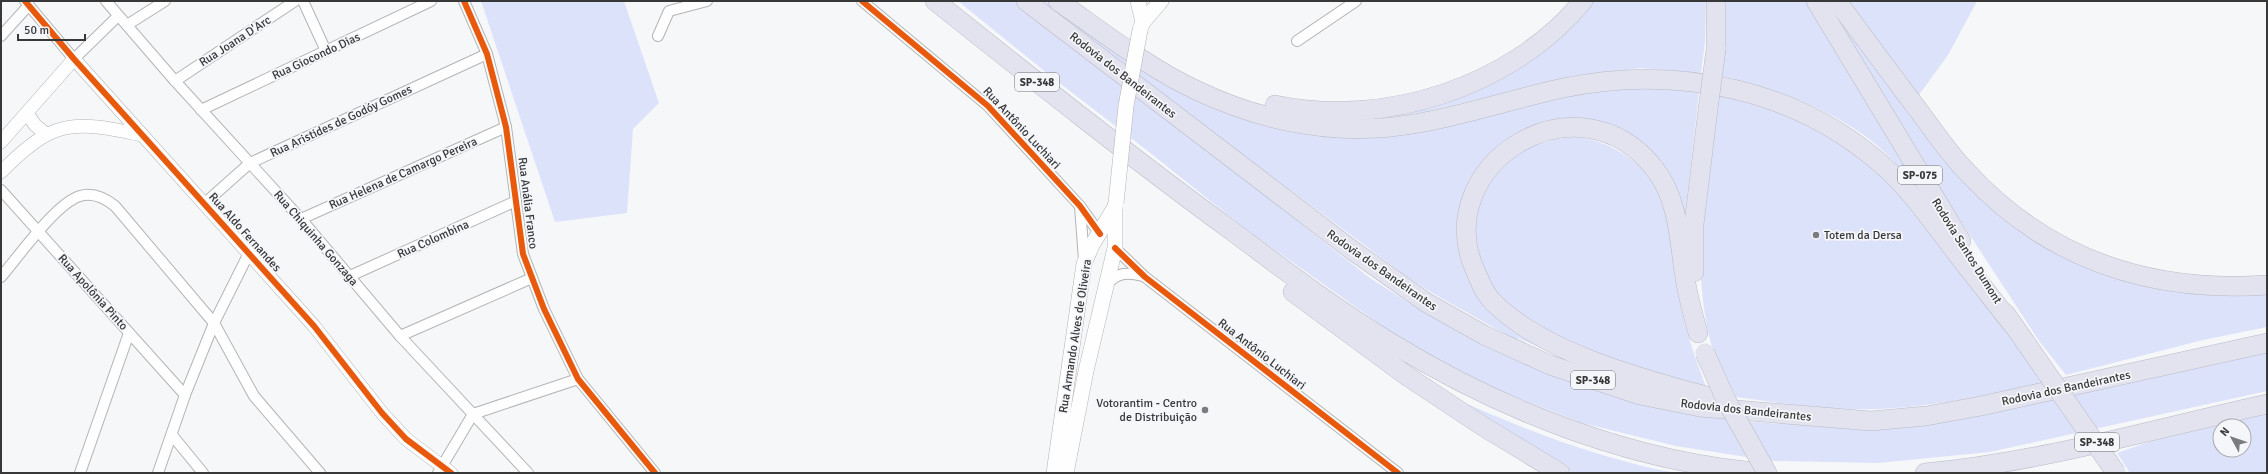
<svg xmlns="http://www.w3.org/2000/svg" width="2268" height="474" viewBox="0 0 2268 474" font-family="Signika,sans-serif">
  <rect width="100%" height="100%" fill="#f6f7f9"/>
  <g fill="#dde2fb" fill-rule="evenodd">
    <path d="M481 1H624L659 103 633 129 627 213 555 222Z"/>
    <path d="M958 1H1017L1370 278 1417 308 1717 418 1751 422 1821 426 2267 350V391L1990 452 1878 463 1772 461 1676 446 1582 423 1495 389 1402 340 1243 227 1149 152 1048 74Z"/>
    <path d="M1043 1H1050L1127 55 1305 132 1613 89 1660 88 1699 92 1684 227 1626 133 1609 125 1592 121H1553L1532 127 1501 144 1486 159 1473 176 1465 198 1467 273 1564 358 1518 338 1516 340 1434 294 1406 276 1065 22Z"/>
    <path d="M1590 1H1706L1705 42 1701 73 1641 68 1581 75 1429 111 1400 116 1338 121 1453 95Z"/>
    <path d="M1722 1H1809L1921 191C1904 173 1889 154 1869 139 1826 107 1772 87 1720 76Z"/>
    <path d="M1825 1H1829L1941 150 2064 255 2267 290V327L2203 340 2066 375 2039 341 1932 177Z"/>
    <path d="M1843 1H1977L1948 55 1916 99Z"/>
    <path d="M1718 91 1759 103 1830 135 1890 180 2047 382C1984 396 1916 411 1851 409 1812 408 1774 402 1736 397 1728 380 1718 364 1712 347 1703 316 1701 284 1700 253Z"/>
    <path d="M1576 137C1619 142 1656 171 1667 214 1675 243 1674 273 1680 302 1686 333 1697 363 1708 392 1664 379 1622 364 1580 346 1551 333 1519 321 1498 296 1494 292 1491 285 1489 281 1471 250 1472 220 1486 189 1502 154 1540 139 1576 137Z"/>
    <path d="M1458 400C1528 431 1601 459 1676 473H1574L1552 461Z"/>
    <path d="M2267 413V473H2130L2117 453 2152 441ZM2220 426H2244V450H2220Z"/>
  </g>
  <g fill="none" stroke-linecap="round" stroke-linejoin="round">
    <defs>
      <g id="minor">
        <path d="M25 1 74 59 118 16"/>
        <path d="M106 1 175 81 301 219 400 336 528 473"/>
        <path d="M303 1 326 51"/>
        <path d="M464 1 487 54 506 127 523 254 544 309 578 379 655 473"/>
        <path d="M862 1 988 106 1080 206 1100 234"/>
        <path d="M127 25 165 1"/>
        <path d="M1 36 29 5"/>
        <path d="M658 36 669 11 707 1"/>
        <path d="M1297 41 1356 1"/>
        <path d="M175 81 295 1"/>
        <path d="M201 110 431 1"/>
        <path d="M1 190 185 395"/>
        <path d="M205 203 250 163 487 54"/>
        <path d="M1080 206 1084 260"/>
        <path d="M301 219 506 127"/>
        <path d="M1115 248 1145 277 1398 473"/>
        <path d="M350 276 516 201"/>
        <path d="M1 277C19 256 56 203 80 196 93 192 105 198 115 206L214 323 254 396 320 473"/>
        <path d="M1107 284C1118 272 1128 272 1143 276"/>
        <path d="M400 336 532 278"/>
        <path d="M172 435 203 473"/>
        <path d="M80 473 129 333"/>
        <path d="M158 473 185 395 214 323 249 253"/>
        <path d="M438 473 473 414 578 379"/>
      </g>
      <g id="tertiary">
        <path d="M27 113 35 125 46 134"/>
        <path d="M1 142 74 59 314 326 382 413 406 439 451 473"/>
        <path d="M1 172C54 119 71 120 142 135"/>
      </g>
      <g id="secondary">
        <path d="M1138 1 1143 22"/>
        <path d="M1140 30 1143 22 1161 1"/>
        <path d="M1054 473 1084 264 1092 245 1115 207"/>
        <path d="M1066 473 1086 371 1115 248V206"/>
      </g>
      <g id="motorway">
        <path d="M935 1C1033 79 1131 157 1232 231 1283 269 1334 308 1388 341 1502 411 1633 463 1767 473"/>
        <path d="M1026 1 1352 250 1427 303 1484 335 1550 365 1640 395 1700 407 1871 421 1926 416 1981 406 2267 343"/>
        <path d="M1058 1C1103 32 1147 67 1196 90 1240 111 1289 125 1338 128 1415 134 1489 104 1563 88 1678 64 1801 89 1889 171 1911 192 1930 218 1948 242 1969 270 1991 297 2012 324"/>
        <path d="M1816 1 1961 241"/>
        <path d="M1837 1C1865 39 1893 77 1922 115 1936 134 1950 155 1967 172 2048 260 2150 293 2267 285"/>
        <path d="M1716 49V1"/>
        <path d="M1275 105C1384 128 1512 87 1583 1"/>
        <path d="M1694 272V224L1708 109"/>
        <path d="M1293 292 1407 376 1484 427 1560 473"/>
        <path d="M2005 313 2028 346"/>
        <path d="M1698 333C1693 315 1688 297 1685 278 1679 241 1679 199 1654 168 1577 71 1429 165 1475 270 1480 281 1484 293 1493 302 1543 352 1639 378 1706 396"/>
        <path d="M1925 473C2041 462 2154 429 2267 404"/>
      </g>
    </defs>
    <use href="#minor" stroke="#b3b4b5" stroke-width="12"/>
    <use href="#tertiary" stroke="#b3b4b5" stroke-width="14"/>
    <use href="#secondary" stroke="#b3b4b5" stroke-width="16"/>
    <use href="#motorway" stroke="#b8bac5" stroke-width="20"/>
    <use href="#minor" stroke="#fefefe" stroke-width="10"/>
    <use href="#tertiary" stroke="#fefefe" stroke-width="13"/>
    <use href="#secondary" stroke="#fefefe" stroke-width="15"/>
    <use href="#motorway" stroke="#e2e3ee" stroke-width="19"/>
    <defs>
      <path id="secondary-bridge" d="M1116 203 1126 106 1140 30"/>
      <g id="motorway-bridge">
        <path d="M1708 109 1716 49"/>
        <path d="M2028 346 2116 473"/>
        <path d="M1705 353 1726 400 1767 473"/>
      </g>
    </defs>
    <use href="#secondary-bridge" stroke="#b3b4b5" stroke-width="16" stroke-linecap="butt"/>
    <use href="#motorway-bridge" stroke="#b8bac5" stroke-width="20" stroke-linecap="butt"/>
    <use href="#secondary-bridge" stroke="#fefefe" stroke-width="15"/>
    <use href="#motorway-bridge" stroke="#e2e3ee" stroke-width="19"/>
    <defs>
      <g id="cycleway">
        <path d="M25 1 74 59 314 326 382 413 406 439 451 473"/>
        <path d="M464 1 487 54 506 127 523 254 544 309 578 379 655 473"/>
        <path d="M862 1 988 106 1080 206 1100 234"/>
        <path d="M1115 248 1145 277 1398 473"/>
      </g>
    </defs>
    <use href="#cycleway" stroke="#f5f6fa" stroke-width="8"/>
    <use href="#cycleway" stroke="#e8590c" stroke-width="6"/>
  </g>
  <g fill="#7a7b7c" stroke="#f5f6fa" stroke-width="1.5">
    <circle cx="1816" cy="235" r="4"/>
    <circle cx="1205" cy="410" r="4"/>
  </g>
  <g text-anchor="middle" stroke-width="3.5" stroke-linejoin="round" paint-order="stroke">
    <g fill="#f5f6fa" stroke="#717173" stroke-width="1">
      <rect x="1015" y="73" width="44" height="18" rx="3"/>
      <rect x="1898" y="166" width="44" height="18" rx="3"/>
      <rect x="1571" y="371" width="44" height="18" rx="3"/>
      <rect x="2075" y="433" width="44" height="18" rx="3"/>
    </g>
    <g font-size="11" font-weight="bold" fill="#383839">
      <text x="1037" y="86">SP-348</text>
      <text x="1920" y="179">SP-075</text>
      <text x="1593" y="384">SP-348</text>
      <text x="2097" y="446">SP-348</text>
    </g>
    <g font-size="12" fill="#383839" stroke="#f5f6fa">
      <text transform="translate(235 41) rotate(-33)" y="4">Rua Joana D'Arc</text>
      <text transform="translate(316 56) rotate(-25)" y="4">Rua Giocondo Dias</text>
      <text transform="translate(1123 75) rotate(38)" y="4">Rodovia dos Bandeirantes</text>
      <text transform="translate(341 121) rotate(-25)" y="4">Rua Aristides de Godóy Gomes</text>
      <text transform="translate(1022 128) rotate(47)" y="4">Rua Antônio Luchiari</text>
      <text transform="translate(403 173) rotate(-24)" y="4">Rua Helena de Camargo Pereira</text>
      <text transform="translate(528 203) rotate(83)" y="4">Rua Anália Franco</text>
      <text transform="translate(245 232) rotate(48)" y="4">Rua Aldo Fernandes</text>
      <text transform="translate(316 238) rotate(49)" y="4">Rua Chiquinha Gonzaga</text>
      <text transform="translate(433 239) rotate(-24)" y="4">Rua Colombina</text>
      <text transform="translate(1967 251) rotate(58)" y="4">Rodovia Santos Dumont</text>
      <text transform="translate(1382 270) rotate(35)" y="4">Rodovia dos Bandeirantes</text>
      <text transform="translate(93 292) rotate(48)" y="4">Rua Apolônia Pinto</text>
      <text transform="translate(1075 336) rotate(-81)" y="4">Rua Armando Alves de Oliveira</text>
      <text transform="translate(1262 354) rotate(38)" y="4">Rua Antônio Luchiari</text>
      <text transform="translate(2066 388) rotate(-12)" y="4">Rodovia dos Bandeirantes</text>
      <text transform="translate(1746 410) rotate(6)" y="4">Rodovia dos Bandeirantes</text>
    </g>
    <g font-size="12" fill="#383839" stroke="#f5f6fa" text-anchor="start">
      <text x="1824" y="239">Totem da Dersa</text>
      <text x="1197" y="407" text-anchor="end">Votorantim - Centro<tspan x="1197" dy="14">de Distribuição</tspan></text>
    </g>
  </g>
  <rect width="2268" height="474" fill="none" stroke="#383839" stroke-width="4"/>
  <g transform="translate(2232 438) rotate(310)"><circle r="19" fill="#f5f6fa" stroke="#a9aaad"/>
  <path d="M0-3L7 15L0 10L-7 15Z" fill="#7a7b7c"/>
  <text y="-6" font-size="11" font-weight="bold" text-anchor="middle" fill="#383839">N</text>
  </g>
  <path d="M18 34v6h67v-6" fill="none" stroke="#383839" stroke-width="2"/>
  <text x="24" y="34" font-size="12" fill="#383839" stroke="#f5f6fa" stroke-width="3" paint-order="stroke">50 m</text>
</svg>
